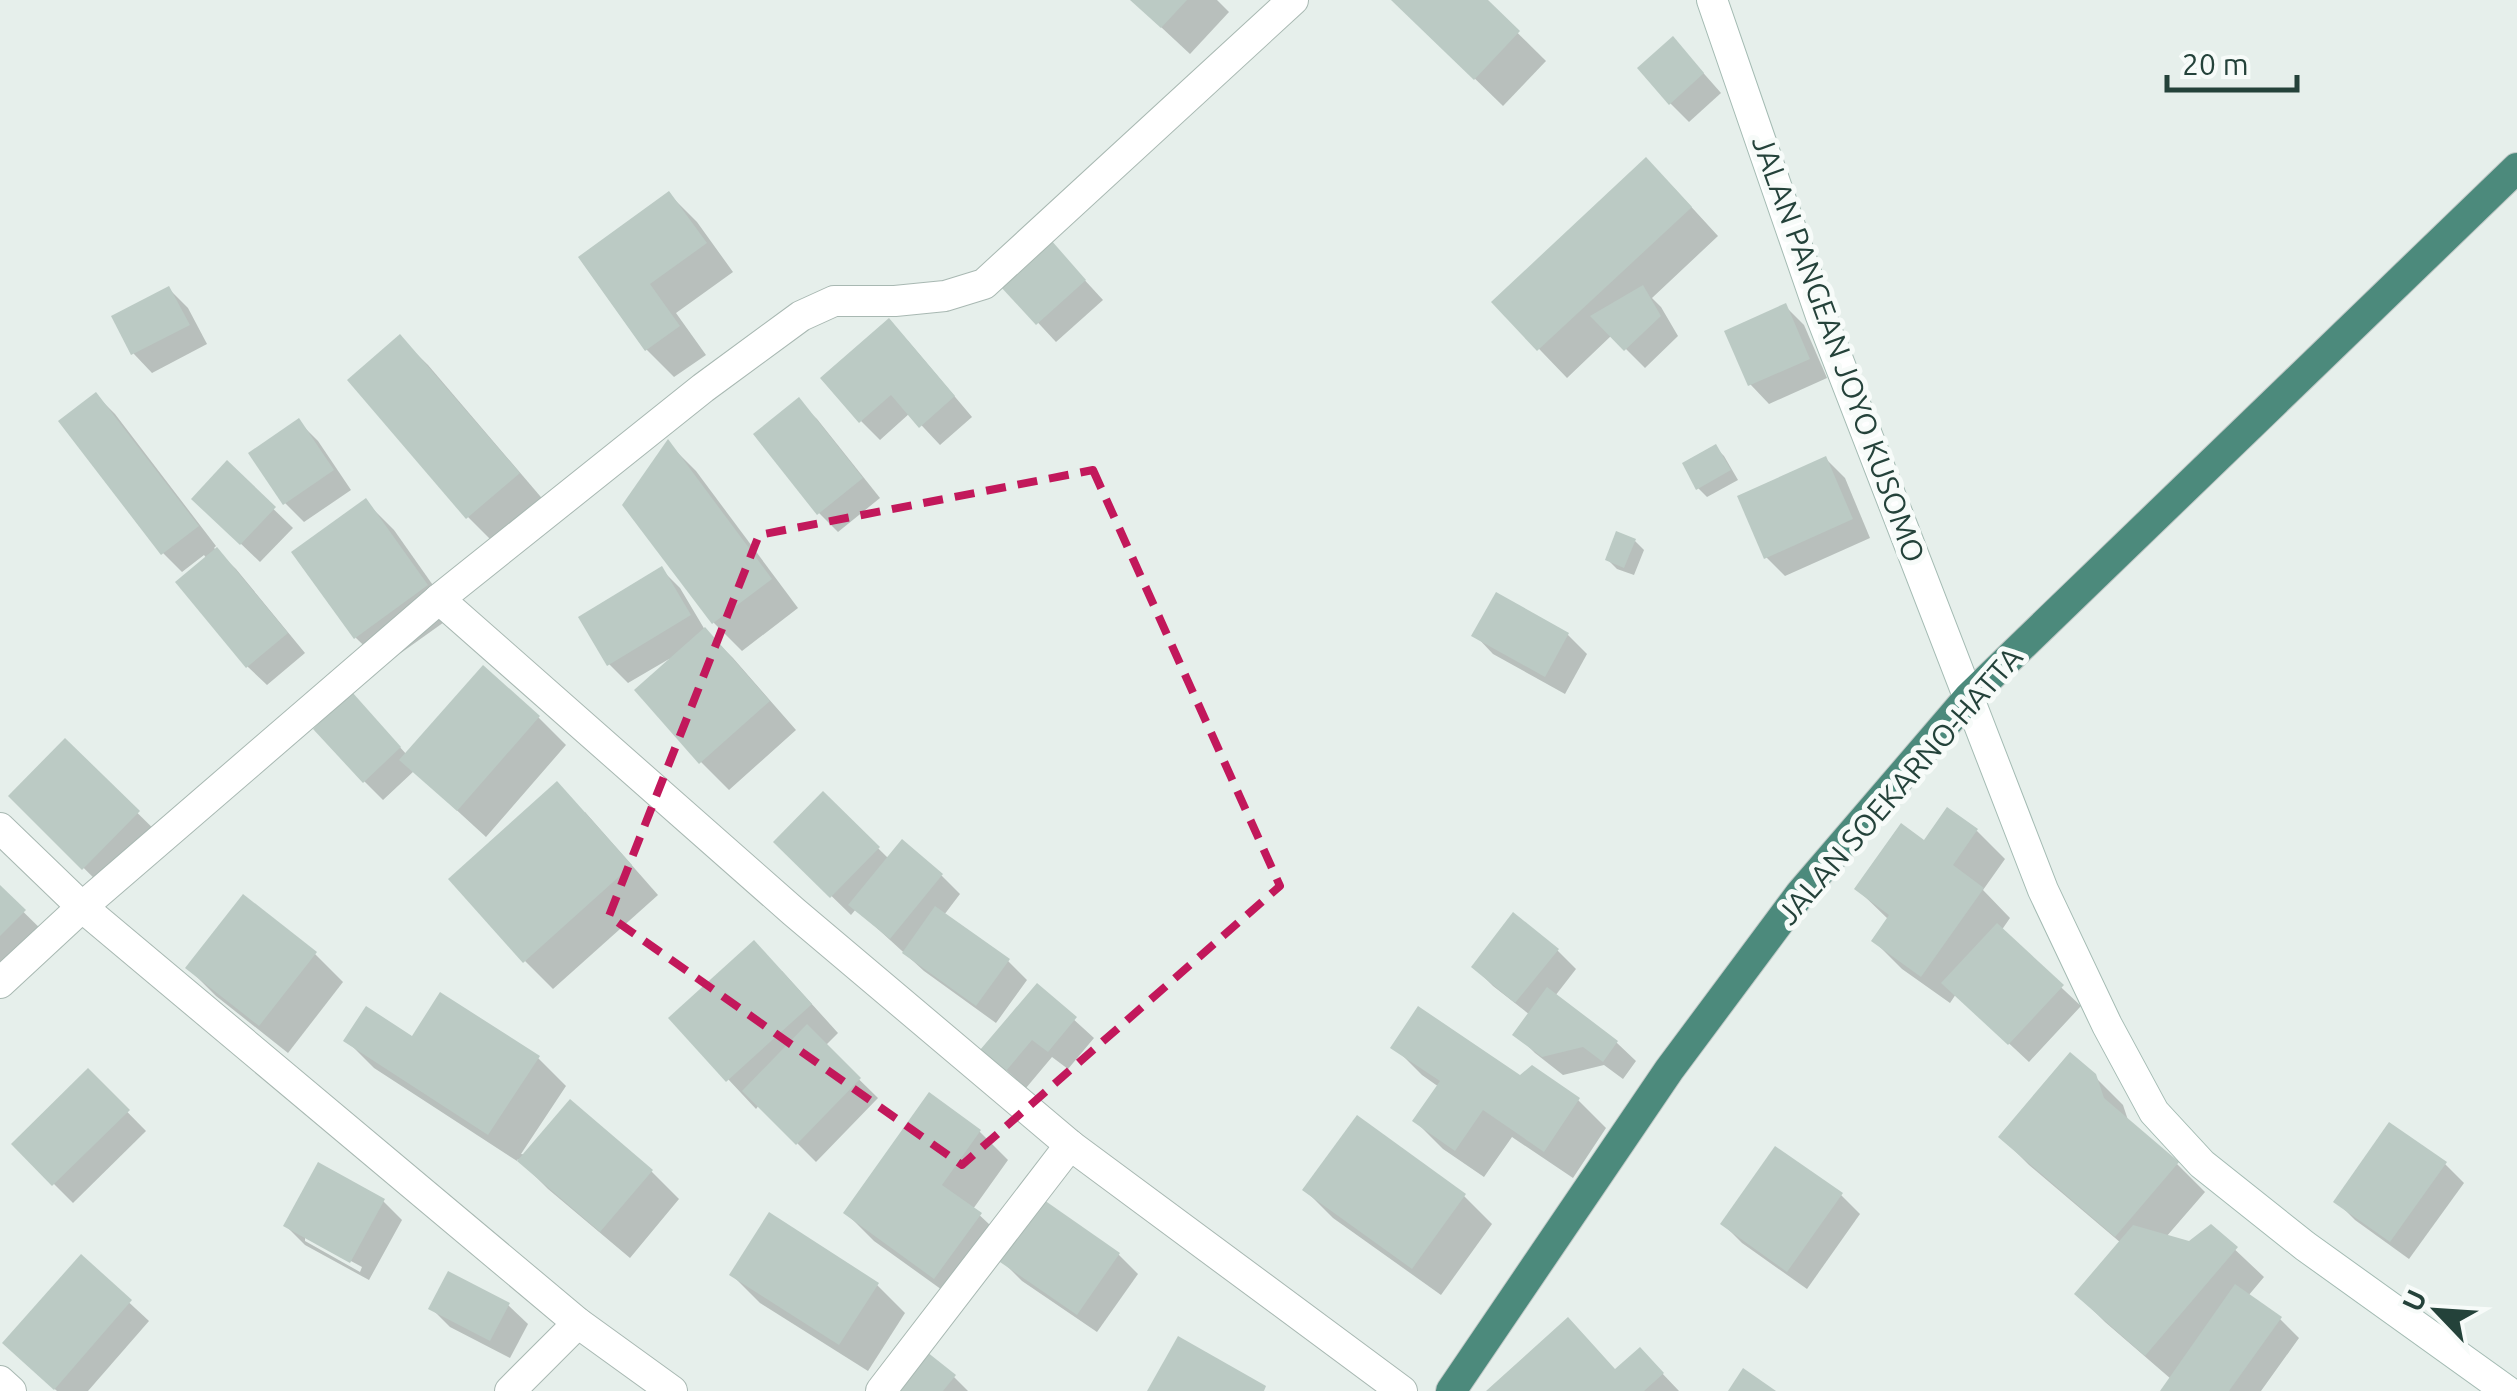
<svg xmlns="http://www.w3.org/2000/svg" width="2517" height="1391" viewBox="0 0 2517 1391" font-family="Ubuntu,sans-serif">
  <rect width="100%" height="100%" fill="#e6efeb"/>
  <g fill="#0003" fill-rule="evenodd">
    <path d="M1132 0H1217L1229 12 1190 54Z"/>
    <path d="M1394 0H1484L1546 61 1503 106Z"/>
    <path d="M1691 59 1721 93 1689 122 1670 103Z"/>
    <path d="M1674 188 1718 236 1652 298 1661 307 1678 336 1645 368 1612 335 1567 378 1494 302Z"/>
    <path d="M669 194 697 222 733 272 676 313 706 355 674 377 646 349 581 258Z"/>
    <path d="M1069 263 1103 300 1056 342 1004 286Z"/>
    <path d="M169 289 188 308 207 344 152 373 134 354 115 317Z"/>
    <path d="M1785 306 1804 325 1827 378 1769 404 1751 385 1727 332Z"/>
    <path d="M400 338 428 365 546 503 496 545 468 517Z"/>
    <path d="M908 341 972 417 940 445 910 413 880 440 861 421Z"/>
    <path d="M96 395 115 414 216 546 214 548 236 569 305 653 267 685 248 667 178 583 207 559 204 555 182 572 163 553Z"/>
    <path d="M798 401 817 419 880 498 838 532 819 513Z"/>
    <path d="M299 422 318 441 351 490 304 522 285 503Z"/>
    <path d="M668 443 696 471 798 608 742 651 714 623Z"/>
    <path d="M1715 447 1724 456 1738 480 1707 497 1698 488Z"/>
    <path d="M1826 459 1845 478 1870 538 1785 576 1766 557Z"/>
    <path d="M227 464 293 528 260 562 213 517Z"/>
    <path d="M366 502 394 530 454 615 384 665 356 638Z"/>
    <path d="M1635 541 1644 550 1634 575 1617 569 1608 560Z"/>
    <path d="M661 569 680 588 705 630 733 658 796 730 729 790 701 762 669 659 628 683 609 664Z"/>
    <path d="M1497 595 1568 635 1587 654 1565 694 1493 654 1475 635Z"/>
    <path d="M371 715 407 755 538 717 566 745 486 837 414 771 383 800 364 781Z"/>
    <path d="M65 742 166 841 112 896 11 796Z"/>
    <path d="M823 794 889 859 942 876 960 894 944 915 1008 961 1027 980 996 1023 924 971 856 909 851 915 776 842Z"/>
    <path d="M585 812 658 895 553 989 525 961Z"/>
    <path d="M1977 831 2005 859 1983 890 2010 918 2001 931 2081 1006 2029 1062 1956 994 1950 1003 1902 969 1874 941 1889 920 1857 889 1925 843Z"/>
    <path d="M0 889 52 940 0 988Z"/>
    <path d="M1557 950 1576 969 1555 996 1617 1043 1636 1061 1623 1079 1604 1065 1563 1075 1535 1053 1516 1034 1530 1015 1493 986 1474 967Z"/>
    <path d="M315 954 343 982 288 1053 216 996 188 968Z"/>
    <path d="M782 971 838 1033 825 1046 878 1098 816 1162 759 1105 756 1109 671 1018Z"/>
    <path d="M1037 986 1094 1038 1068 1069 1052 1057 1026 1088 984 1050Z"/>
    <path d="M346 1040 538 1058 566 1086 521 1154 651 1171 679 1199 630 1258 548 1189 518 1159 517 1161 374 1068Z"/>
    <path d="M1394 1047 1520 1078 1578 1100 1606 1128 1573 1178 1512 1137 1484 1177 1443 1149 1415 1121 1439 1087 1422 1075Z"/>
    <path d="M88 1072 146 1131 73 1203 14 1144Z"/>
    <path d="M2094 1076 2123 1105 2129 1123 2177 1164 2205 1192 2166 1237 2190 1244 2211 1227 2264 1277 2248 1296 2280 1319 2299 1338 2261 1391H2163L2171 1379 2105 1322 2077 1294 2121 1243 2029 1165 2001 1137Z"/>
    <path d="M930 1096 980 1132 1008 1160 973 1209 1008 1242 963 1305 874 1241 846 1213Z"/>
    <path d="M2445 1164 2464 1183 2409 1259 2355 1220 2336 1201Z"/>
    <path d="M1305 1190 1464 1196 1492 1224 1441 1295 1333 1218Z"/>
    <path d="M1841 1195 1860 1214 1807 1289 1742 1243 1723 1224Z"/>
    <path d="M383 1201 402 1220 369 1280 305 1245 286 1226ZM305 1236 362 1267 360 1272 305 1241Z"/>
    <path d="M1044 1203 1119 1255 1138 1274 1097 1332 1022 1281 1003 1262Z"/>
    <path d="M81 1258 149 1321 88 1391H57L24 1362Z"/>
    <path d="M449 1274 509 1306 528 1324 510 1358 450 1327 431 1308Z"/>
    <path d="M732 1275 877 1285 905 1313 868 1371 760 1303Z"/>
    <path d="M1640 1350 1679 1391H1490L1617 1371Z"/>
    <path d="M928 1356 954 1377 968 1391H899Z"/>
  </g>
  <g fill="#bbcac4">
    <path d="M1130 0H1187L1161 28Z"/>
    <path d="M1391 0H1488L1520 31 1474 80Z"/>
    <path d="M1673 36 1704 73 1669 105 1637 68Z"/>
    <path d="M1646 157 1692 207 1537 351 1491 302Z"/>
    <path d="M669 191 707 243 650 284 680 326 645 351 578 257Z"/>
    <path d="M1051 240 1086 280 1036 325 1000 286Z"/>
    <path d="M1643 285 1661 316 1624 351 1590 316Z"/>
    <path d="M169 286 190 325 131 355 111 316Z"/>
    <path d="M1786 303 1810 359 1748 386 1724 331Z"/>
    <path d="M889 318 955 396 919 428 891 395 859 423 820 378Z"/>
    <path d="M400 334 520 473 466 519 347 380Z"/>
    <path d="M96 392 199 526 161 555 58 421Z"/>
    <path d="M799 397 863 478 817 515 753 434Z"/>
    <path d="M299 418 334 470 283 505 248 453Z"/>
    <path d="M668 439 772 579 712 624 622 505Z"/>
    <path d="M1716 444 1731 470 1696 490 1682 463Z"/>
    <path d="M1826 456 1853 519 1764 559 1737 496Z"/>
    <path d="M227 460 276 507 240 545 191 499Z"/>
    <path d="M366 498 428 585 354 639 291 552Z"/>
    <path d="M1616 531 1636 539 1624 568 1605 560Z"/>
    <path d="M217 547 288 633 246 668 175 582Z"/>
    <path d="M662 566 691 615 607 666 578 617Z"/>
    <path d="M1496 592 1569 633 1545 677 1471 636Z"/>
    <path d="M705 627 770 701 699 764 634 690Z"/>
    <path d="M483 665 540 716 457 811 399 760Z"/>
    <path d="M352 692 401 747 363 783 313 729Z"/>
    <path d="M65 738 140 811 82 870 8 796Z"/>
    <path d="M557 781 632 865 523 963 448 879Z"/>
    <path d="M823 791 880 847 830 898 773 842Z"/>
    <path d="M1947 807 1978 829 1953 865 1984 888 1921 977 1871 941 1889 915 1854 889 1901 823 1924 840Z"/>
    <path d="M902 839 943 874 890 939 848 905Z"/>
    <path d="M0 885 26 910 0 936Z"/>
    <path d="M243 894 317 952 259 1026 185 968Z"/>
    <path d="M935 906 1010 959 976 1006 902 953Z"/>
    <path d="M1513 912 1559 949 1515 1003 1471 967Z"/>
    <path d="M1997 923 2064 985 2008 1045 1941 983Z"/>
    <path d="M754 940 812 1004 726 1082 668 1018Z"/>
    <path d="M1037 983 1077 1017 1048 1052 1032 1040 1006 1071 980 1050Z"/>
    <path d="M1547 987 1618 1041 1603 1062 1583 1047 1542 1057 1512 1035Z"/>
    <path d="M440 992 540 1056 488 1135 343 1041 366 1006 412 1036Z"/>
    <path d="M1418 1006 1520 1075 1532 1065 1580 1098 1544 1152 1483 1110 1455 1151 1412 1121 1440 1081 1390 1048Z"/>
    <path d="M807 1024 861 1078 796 1145 742 1091Z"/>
    <path d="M2070 1052 2096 1074 2104 1098 2179 1162 2115 1237 1998 1137Z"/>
    <path d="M88 1068 130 1110 52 1186 11 1144Z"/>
    <path d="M929 1092 981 1130 942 1185 982 1213 934 1279 843 1213Z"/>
    <path d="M570 1099 653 1170 600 1232 517 1161Z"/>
    <path d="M1357 1115 1466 1194 1412 1269 1302 1190Z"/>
    <path d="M2389 1122 2447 1162 2390 1242 2333 1202Z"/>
    <path d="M1775 1146 1843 1193 1787 1272 1720 1224Z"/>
    <path d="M318 1162 385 1199 350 1263 283 1226Z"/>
    <path d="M1044 1200 1120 1253 1077 1315 1000 1262Z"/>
    <path d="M769 1212 879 1283 839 1345 729 1275Z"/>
    <path d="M2211 1224 2238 1247 2145 1356 2074 1294 2133 1225 2189 1241Z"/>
    <path d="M81 1254 132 1300 54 1390 2 1343Z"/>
    <path d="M448 1271 510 1303 490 1341 428 1309Z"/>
    <path d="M2235 1284 2282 1317 2229 1391H2160Z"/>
    <path d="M1568 1317 1615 1369 1640 1347 1664 1373 1644 1391H1486Z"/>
    <path d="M1178 1336 1266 1386 1264 1391H1147Z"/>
    <path d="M927 1352 956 1375 943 1391H896Z"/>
    <path d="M1743 1368 1776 1391H1728Z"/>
  </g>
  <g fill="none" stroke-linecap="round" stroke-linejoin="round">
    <defs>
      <g id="minor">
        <path d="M439 599 794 912 1070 1145 1402 1391"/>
        <path d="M0 828 82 907 578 1323 672 1391"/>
        <path d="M0 983 82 907 439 599 703 388 801 316 834 301H895L945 296 984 284 1293 0"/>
        <path d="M0 1381 11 1391"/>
        <path d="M510 1391 578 1323"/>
        <path d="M881 1391 1070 1145"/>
      </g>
      <path id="secondary" d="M1712 0 1821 316 2043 890 2107 1025 2154 1112 2202 1164 2305 1246 2507 1391"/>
      <path id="trunk" d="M1451 1391 1669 1070 1800 894 1969 697 2517 168"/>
    </defs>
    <use href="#minor" stroke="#a8b8b2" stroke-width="32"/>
    <use href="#secondary" stroke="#a4bbb3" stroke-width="32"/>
    <use href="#trunk" stroke="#c2cac8" stroke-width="32"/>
    <use href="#minor" stroke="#fff" stroke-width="30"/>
    <use href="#secondary" stroke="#fff" stroke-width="30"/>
    <use href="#trunk" stroke="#4c8a7c" stroke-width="30"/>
  </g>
  <path fill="none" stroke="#c2185b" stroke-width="8" stroke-dasharray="20 12" stroke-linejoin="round" d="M1093 470 1280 886 962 1165 609 916 759 535Z"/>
  <g text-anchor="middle" stroke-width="10" stroke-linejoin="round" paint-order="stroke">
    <g font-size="30" fill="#24423a" stroke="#f7fbf9">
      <text transform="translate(1838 349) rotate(70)" y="10">JALAN PANGEAN JOYO KUSOMO</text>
      <text transform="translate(1900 786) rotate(-49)" y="10">JALAN SOEKARNO-HATTA</text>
    </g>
  </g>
  <g transform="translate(2437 1311) rotate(295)" stroke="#f7fbf9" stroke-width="8" paint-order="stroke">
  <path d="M0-8L18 38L0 25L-18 38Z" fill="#24423a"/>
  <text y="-15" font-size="28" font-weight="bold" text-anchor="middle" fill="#24423a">U</text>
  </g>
  <path d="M2167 75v15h130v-15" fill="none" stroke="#24423a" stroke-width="5"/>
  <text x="2182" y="75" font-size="30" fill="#24423a" stroke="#f7fbf9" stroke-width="8" paint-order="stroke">20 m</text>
</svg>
